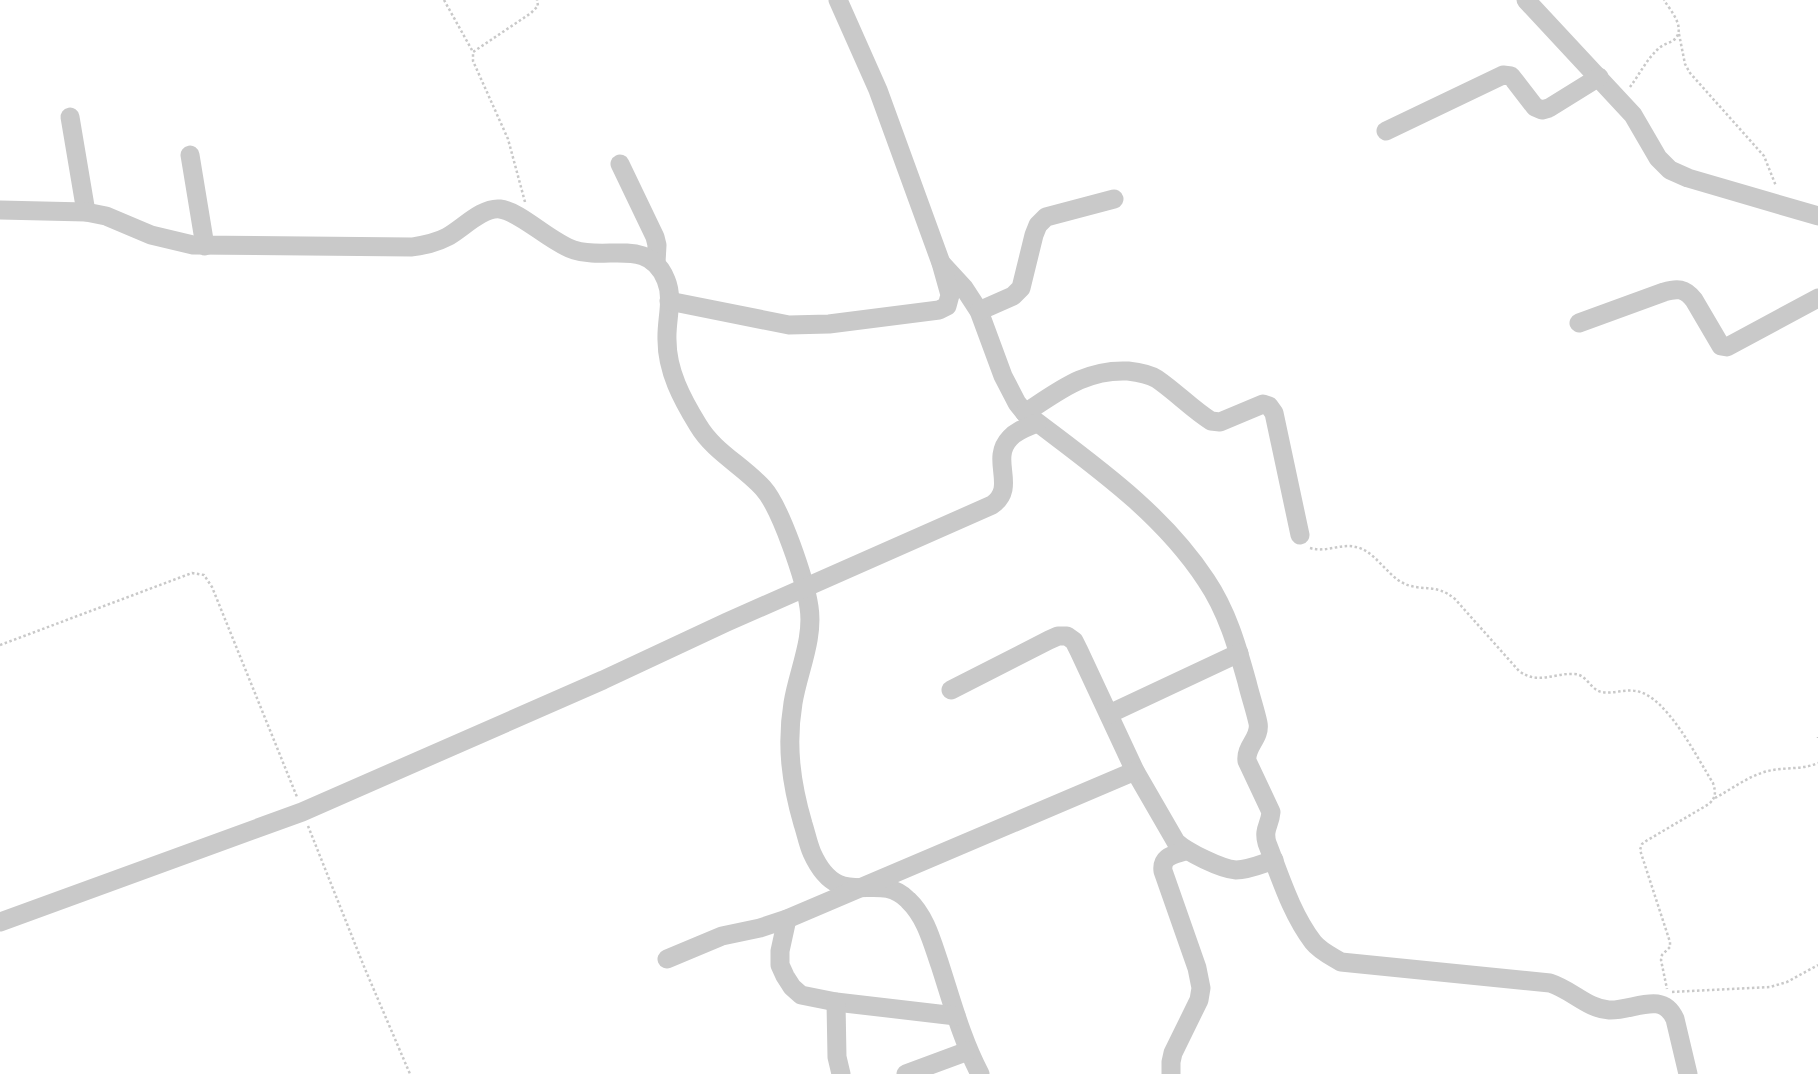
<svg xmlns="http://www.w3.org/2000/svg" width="1818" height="1074" viewBox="0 0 1818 1074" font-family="'Noto Sans',sans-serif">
  <rect width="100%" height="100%" fill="#fff"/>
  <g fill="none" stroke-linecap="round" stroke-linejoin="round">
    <g stroke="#c9c9c9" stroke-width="2.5" stroke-dasharray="2.5 2.5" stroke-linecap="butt">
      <path d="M444 0 473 52"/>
      <path d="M1679 34 1685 64 1690 73 1764 156 1776 186"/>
      <path d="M1630 87C1639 75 1647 59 1658 49 1663 44 1671 43 1675 39 1686 27 1670 10 1664 0"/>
      <path d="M525 202 508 139 473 61V52L531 13 538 6 537 0"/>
      <path d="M1310 548C1326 553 1341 543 1356 547 1373 550 1386 573 1401 582 1421 593 1435 582 1455 599L1519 671C1538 685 1553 673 1574 674 1587 674 1590 690 1602 692 1613 694 1625 689 1636 691 1667 696 1697 758 1713 783 1716 793 1716 797 1709 804L1646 841 1642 844 1640 850 1670 942V947L1662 955 1661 960 1667 989"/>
      <path d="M0 645 192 573 204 575 212 587 297 797"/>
      <path d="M1818 737V738"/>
      <path d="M1715 798C1732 789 1748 776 1768 771 1784 767 1802 770 1818 763"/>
      <path d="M308 826 365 969 410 1074"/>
      <path d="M1672 992 1770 987 1787 982 1818 965"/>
    </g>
    <g stroke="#c9c9c9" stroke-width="19">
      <path d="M1526 0 1633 115 1658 158 1670 170 1688 178 1818 216"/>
      <path d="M70 117 86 212"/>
      <path d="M1386 131 1503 75 1511 76 1535 107 1542 110 1549 108 1599 77"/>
      <path d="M190 155 205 246"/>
      <path d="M620 164 655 237 657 245 656 263"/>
      <path d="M0 210 86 212 106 216 151 235 193 245 412 247C424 245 436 243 447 237 462 229 482 207 500 209 520 211 551 243 574 250 607 261 649 237 666 280 674 299 666 320 667 340 667 371 682 399 698 425 714 452 742 465 763 488 781 508 805 580 809 607 814 639 798 672 793 703 786 745 791 783 803 824 806 833 808 844 812 853 840 915 877 868 908 900 926 917 932 942 940 965 952 1002 962 1040 980 1074"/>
      <path d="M941 263 964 288 979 311 1003 376 1017 403 1025 413C1090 463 1160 510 1206 580 1227 611 1237 646 1247 682 1250 695 1255 709 1258 723 1261 738 1245 746 1247 761L1271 812C1270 825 1263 829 1267 843 1280 876 1291 913 1313 942 1320 951 1331 956 1341 962L1550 983C1572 990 1588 1009 1609 1010 1634 1011 1662 990 1675 1019L1688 1074"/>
      <path d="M669 301 789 325 829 324 939 310 947 306 950 295 941 263 878 90 838 0"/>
      <path d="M979 311 1013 296 1021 288 1034 235 1038 225 1046 217 1114 199"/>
      <path d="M1579 323 1664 292C1677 288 1685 288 1694 300L1721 346 1727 347 1818 298"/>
      <path d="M1025 413C1059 391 1085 369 1128 371 1137 372 1149 374 1157 379 1176 392 1192 409 1211 421L1220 422 1263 404 1269 406 1274 413 1300 535"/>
      <path d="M951 690 1049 640 1058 636H1067L1074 641 1079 651 1135 771 1176 842C1187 852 1221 869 1236 870 1248 870 1262 864 1274 860"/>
      <path d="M1109 714 1239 653"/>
      <path d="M787 919 780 951V965L785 976 792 987 801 995 836 1002 956 1016"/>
      <path d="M0 922 302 812 603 680 727 622 992 505C1018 487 989 460 1010 438 1017 430 1028 427 1037 423"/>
      <path d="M667 959 722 936 760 928 787 919 1135 771"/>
      <path d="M836 1002 837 1057 841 1074"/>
      <path d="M906 1074 968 1051"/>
      <path d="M1171 1074V1062L1173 1053 1199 1000 1201 988 1197 968 1163 871C1161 856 1174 855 1185 851"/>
    </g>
  </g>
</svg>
